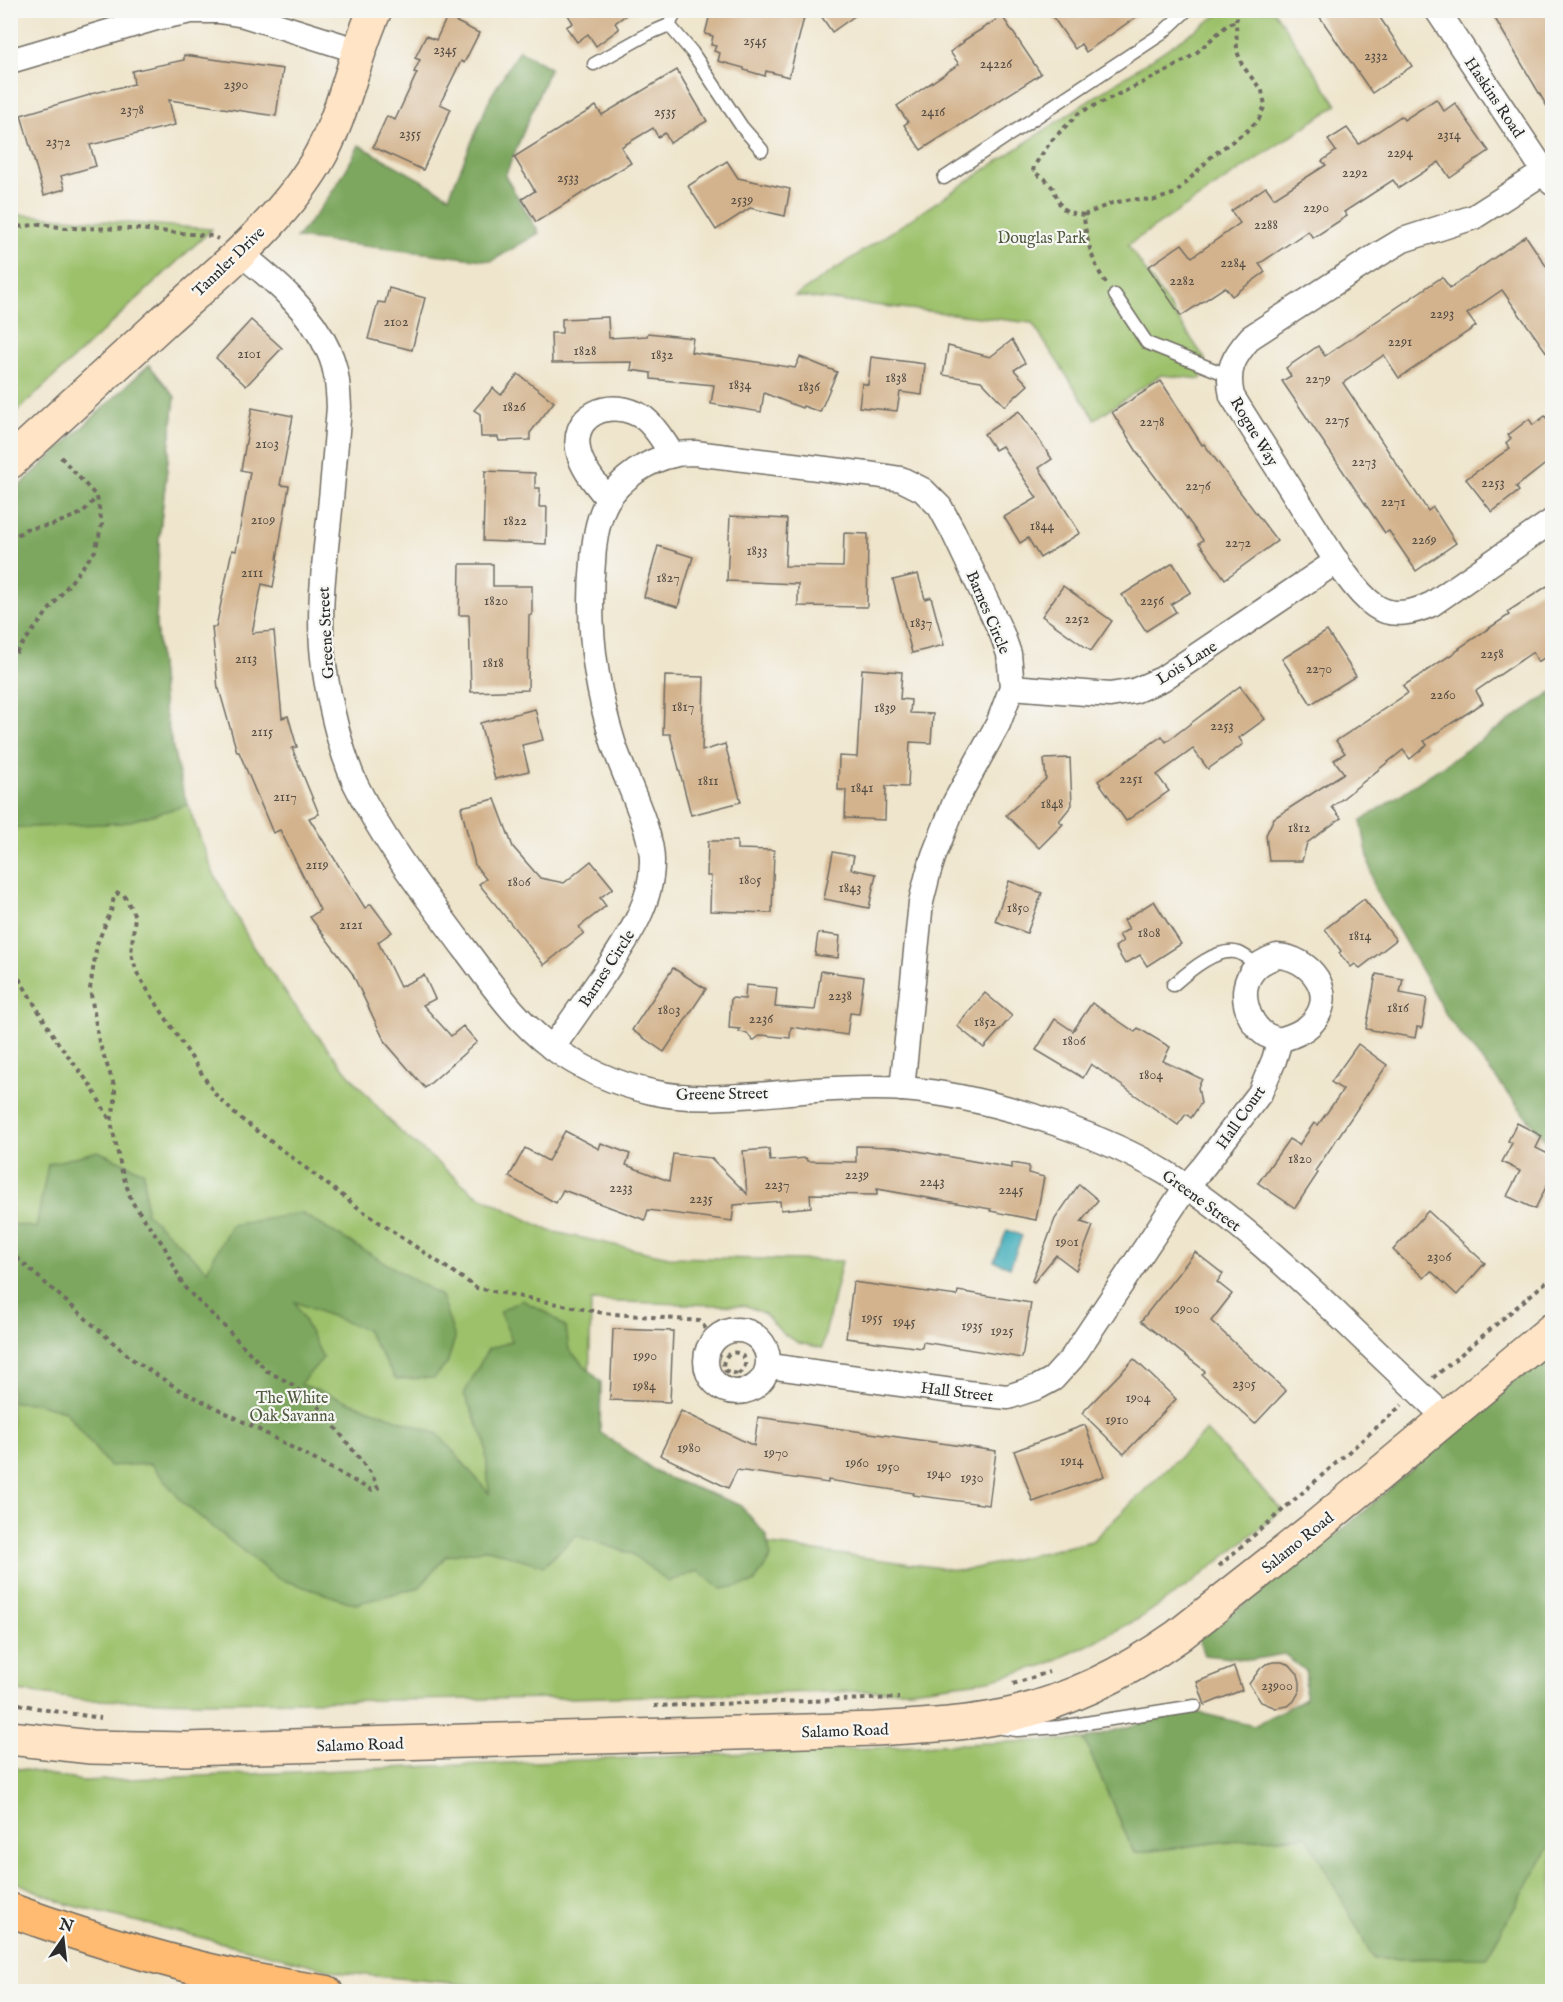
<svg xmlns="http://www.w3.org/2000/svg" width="1563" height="2002" viewBox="0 0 1563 2002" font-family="'IM FELL English',serif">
  <rect width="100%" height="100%" fill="#f6f6f2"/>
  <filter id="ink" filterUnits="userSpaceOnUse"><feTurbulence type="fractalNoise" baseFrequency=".0167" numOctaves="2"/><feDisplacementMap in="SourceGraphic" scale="12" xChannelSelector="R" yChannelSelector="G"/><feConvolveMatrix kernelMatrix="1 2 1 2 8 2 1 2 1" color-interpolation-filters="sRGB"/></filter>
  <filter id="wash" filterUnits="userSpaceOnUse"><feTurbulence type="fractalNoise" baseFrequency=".008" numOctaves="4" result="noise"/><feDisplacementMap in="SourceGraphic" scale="24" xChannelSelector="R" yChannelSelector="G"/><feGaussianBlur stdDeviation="1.35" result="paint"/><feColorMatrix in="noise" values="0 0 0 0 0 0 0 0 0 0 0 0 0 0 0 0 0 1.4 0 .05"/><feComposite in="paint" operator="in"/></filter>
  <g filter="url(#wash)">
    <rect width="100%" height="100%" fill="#efe5cc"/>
    <g fill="#9cc16b" stroke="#64764b" stroke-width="1.5">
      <path d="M1224 11H1274L1337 105 1128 245 1205 359 1201 379 1161 375 1095 419 1032 323 795 296Z"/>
      <path d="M11 214 212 229 11 417 10 214Z"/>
      <path d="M149 365 175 397 159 539 156 624 164 709 183 792 213 872 253 947 302 1016 346 1071 397 1129 474 1193 550 1231 669 1257 842 1261 822 1348 799 1343 782 1333 765 1314 747 1306 591 1301 589 1396 567 1485 772 1545 963 1571 1092 1541 1206 1431 1282 1510 1193 1582 1140 1618 1088 1645 1045 1665 989 1680 911 1690 566 1698 204 1702 84 1700 11 1690V494Z"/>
      <path d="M1084 1739 1134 1853 1229 1841 1308 1836 1374 1959 1486 1958 1552 1842V1991L548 1992 344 1973 66 1904 11 1880 10 1767 82 1781Z"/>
    </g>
    <g fill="#7da75f" stroke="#546945" stroke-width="1.5">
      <path d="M519 50 550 68 505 176 539 233 492 261 296 238C322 209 342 180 359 145L449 196 491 96Z"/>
      <path d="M149 365 175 397 159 539 156 624 164 709 183 792 188 805 123 823 11 828V494Z"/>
      <path d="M1552 692V1149L1448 1018 1374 887 1361 821Z"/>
      <path d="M98 1151 144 1172 146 1213 207 1270 231 1225 301 1213 441 1296 455 1338 447 1364 434 1378 396 1379 366 1330 295 1302 323 1358 300 1384 438 1434 489 1493 485 1441 464 1394 488 1349 512 1341 500 1311 522 1300 549 1314 566 1328 569 1350 601 1382 600 1432 661 1475 740 1505 766 1535 771 1557 754 1583 722 1589 698 1571 668 1582 632 1554 576 1535 544 1566 488 1549 446 1556 420 1587 355 1604 277 1578 184 1504 151 1464 109 1466 65 1411 36 1403 11 1402V1226L13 1224 36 1228 48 1164Z"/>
      <path d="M1552 1347V1842L1486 1958 1374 1959 1307 1836 1229 1841 1134 1853 1084 1739 1188 1710 1254 1726 1305 1698 1306 1671 1284 1654 1250 1660 1204 1655 1198 1639 1341 1531Z"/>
    </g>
    <path fill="#3cacb9" stroke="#346c72" stroke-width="1.5" d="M1007 1230 1022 1236 1010 1267 994 1261Z"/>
    <g id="blocks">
      <g fill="#d3b38d">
        <path d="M565 10H633L615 23 619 29 596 46 588 34 577 42 566 27 573 23Z"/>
        <path d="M711 10H806L789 77 766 71 765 76 744 70V68L718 61 720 53 714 51 716 46 711 45 713 36 705 34Z"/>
        <path d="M817 10H863L832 32Z"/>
        <path d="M1048 10H1146L1086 52 1081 44 1075 49Z"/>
        <path d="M1315 10H1375L1412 66 1372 93Z"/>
        <path d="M1490 10H1552V115L1516 54Z"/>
        <path d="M1002 16 1041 74 921 150 904 125 908 122 897 106 959 64 950 52 964 42 963 41Z"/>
        <path d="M447 17 479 33 464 63 461 61 440 104 451 109 423 170 373 147 387 116 395 120 417 73 414 72 420 60 415 58 426 36 436 40Z"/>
        <path d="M184 55 283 69 276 116 169 100 175 125 90 145 96 166 61 176 65 189 44 195 21 115 90 95V94L134 84 132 71 184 60Z"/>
        <path d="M677 70 707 121 670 143 665 133 658 137 653 128 621 147 631 163 536 222 522 199 535 191 514 157 596 106 602 115Z"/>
        <path d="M1436 99 1444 111 1455 103 1489 151 1450 178 1439 162 1399 188 1393 180 1344 212 1347 216 1313 238 1308 231 1259 264 1265 272 1232 296 1225 287 1181 316 1148 267 1182 244 1192 257 1240 223 1231 211 1266 187 1274 198 1326 165 1322 161 1336 151 1328 140 1347 128 1359 144 1401 116 1404 120Z"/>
        <path d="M727 161 738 178 790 189 785 216 750 208 716 230 688 186Z"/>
        <path d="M1526 236 1552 275V360L1502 290 1467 314 1476 326 1399 378 1384 355 1343 383 1428 511 1433 507 1456 543 1416 571 1389 531 1385 533 1282 381 1291 376 1286 368 1318 346 1325 356 1442 277 1450 288Z"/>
        <path d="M389 288 425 298 412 350 368 339 378 302 385 303Z"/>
        <path d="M608 317 609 338 647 336 648 333 693 338 691 352 795 368 800 357 837 372 820 412 803 406 802 408 764 393 761 412 711 404 714 385 651 379V373L631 370 632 362 552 363 551 333H562V319Z"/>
        <path d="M251 320 282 348 246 386 216 358Z"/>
        <path d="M1012 340 1025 363 1014 370 1028 385 1005 406 981 381 943 375 948 346 990 357Z"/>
        <path d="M871 357 925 364 922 395 900 392 897 411 859 407 862 383 868 385Z"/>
        <path d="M518 374 554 402 530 433V440L499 441 498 437H481L480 414 474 410 493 388 501 395Z"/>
        <path d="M1161 381 1202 445 1204 444 1277 541 1225 579 1199 543 1203 540 1141 458 1112 412Z"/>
        <path d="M252 408 293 416 280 485 289 486 277 559 278 560 273 587 262 584 252 633 274 631 282 718 288 716 297 747 292 748 319 814 309 818 365 908 371 904 392 932 378 942 400 987 424 975 435 999 423 1005 451 1036 463 1026 477 1042 425 1088 385 1042 352 973 310 917 320 910 280 830 273 833 239 752H237L219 689H218L212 627H216L232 550 236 551 250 472 241 470Z"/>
        <path d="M1019 411 1052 459 1039 468 1080 533 1040 558 1028 538 1020 543 1004 517 1037 498 1002 446 995 450 984 434Z"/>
        <path d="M1545 416 1552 426V459L1516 487 1519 491 1492 512 1466 479 1510 448 1506 443 1511 438 1508 435 1529 419 1533 425Z"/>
        <path d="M485 471 535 473V488H540L539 507H547L546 544 483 541Z"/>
        <path d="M730 516 787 519 785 566 843 567 844 533 868 534 867 607 798 606V584L727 581Z"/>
        <path d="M658 546 693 557 678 607 644 597Z"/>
        <path d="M1173 563 1191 592 1171 604 1176 612 1146 631 1122 595Z"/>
        <path d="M460 564H493V586H532V615H529L528 690 471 692 469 615H459Z"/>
        <path d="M918 574 925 599 931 597 944 645 912 653 893 580Z"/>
        <path d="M1552 583V653L1538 662 1533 652 1476 691 1483 703 1424 741 1427 745 1410 759 1403 750 1332 807 1341 818 1307 843 1302 861H1269L1266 835 1274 818 1344 773 1334 760 1345 753 1336 741 1408 693 1403 686 1460 649 1459 648 1509 615 1507 612Z"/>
        <path d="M1063 586 1112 621 1091 651 1042 616Z"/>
        <path d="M1327 631 1356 676 1311 704 1282 659Z"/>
        <path d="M862 669 902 672 900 699 911 700 910 713 933 714 931 743 910 742 908 787 886 786 885 820 845 818 846 790H838L839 756 857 757Z"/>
        <path d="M665 676 704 677 702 751 725 744 741 802 691 815 670 734H663Z"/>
        <path d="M1240 686 1265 719 1239 738 1243 744 1208 769 1193 749 1157 775 1169 791 1126 821 1098 781 1162 736 1166 742Z"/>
        <path d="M535 709 543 740 522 745 529 771 495 779 480 723Z"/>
        <path d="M1070 758 1072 805 1059 821 1063 824 1039 848 1006 815 1046 779 1044 759Z"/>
        <path d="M495 799 513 847 540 878 564 883 591 861 613 888 600 898 606 906 579 927 584 933 544 965 479 884 486 879 475 865 461 807Z"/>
        <path d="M708 841H737V849L774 850 772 913 710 911 711 876H707Z"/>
        <path d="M833 852 854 856 851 869 876 874 869 908 824 899Z"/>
        <path d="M1009 881 1042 893 1027 933 995 921Z"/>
        <path d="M1364 899 1396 940 1360 968 1355 964 1351 967 1339 953 1341 951 1325 929Z"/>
        <path d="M1154 901 1181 944 1147 966 1140 955 1125 964 1115 947 1123 941 1119 935 1129 929 1124 920Z"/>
        <path d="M818 933 840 936 838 958 815 955Z"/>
        <path d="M673 968 706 989 664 1052 632 1030Z"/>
        <path d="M821 971 864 977 859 1014 850 1013 847 1035 791 1027 790 1038 761 1035 753 1041 747 1033 739 1032 740 1029 729 1028 731 998 745 999 746 985 777 988 775 1007 815 1010Z"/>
        <path d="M1376 974 1403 979 1400 993 1427 998 1422 1028 1417 1027 1415 1038 1366 1029Z"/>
        <path d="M985 993 1012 1016 984 1048 957 1026Z"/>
        <path d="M1092 1003 1135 1032 1138 1028 1170 1047 1163 1061 1202 1079 1198 1087 1201 1103 1191 1118 1186 1114 1178 1125 1091 1064 1083 1078 1036 1050 1055 1019 1073 1031Z"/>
        <path d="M1358 1044 1387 1065 1315 1171 1318 1173 1295 1208 1258 1183 1289 1139 1299 1145 1314 1123 1318 1125 1343 1090 1331 1082Z"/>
        <path d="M1517 1123 1542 1136 1536 1148 1552 1156V1175L1535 1209 1507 1196 1520 1171 1502 1162 1512 1143 1508 1141Z"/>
        <path d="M565 1131 599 1149 601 1143 630 1154 626 1165 669 1181 673 1154 711 1158 747 1194 743 1151 769 1149 770 1161 806 1158 807 1161 856 1162V1146L895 1147 1012 1168V1163L1029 1166 1028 1173 1044 1177 1036 1220 990 1211 991 1209 877 1189V1195L810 1194 811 1207 781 1210 780 1201 734 1205 732 1221 648 1210 645 1220 563 1190 556 1203 509 1177 525 1148 548 1161Z"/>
        <path d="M1079 1184 1098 1200 1081 1222 1093 1226 1076 1270 1056 1255 1034 1282 1032 1281 1055 1219Z"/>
        <path d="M1428 1211 1485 1263 1457 1295 1431 1271 1424 1278 1393 1250Z"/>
        <path d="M1195 1252 1223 1274 1217 1282 1232 1294 1211 1321 1286 1391 1255 1424 1202 1375 1205 1371 1141 1321Z"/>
        <path d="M853 1282 957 1296 958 1291 1031 1303 1022 1358 923 1342 922 1348 846 1338Z"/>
        <path d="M613 1329 673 1331 670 1402 610 1400Z"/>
        <path d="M1134 1359 1176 1399 1124 1454 1082 1413Z"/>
        <path d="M681 1411 754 1446 758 1417 996 1451 989 1505 913 1495 914 1493 828 1480V1483L737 1470 728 1488 660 1455Z"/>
        <path d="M1085 1425 1104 1476 1033 1502 1014 1451Z"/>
        <path d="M1274 1662H1282L1290 1665 1298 1674 1300 1682V1690L1294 1701 1288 1706 1276 1708 1261 1702 1249 1684 1260 1669 1266 1664Z"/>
        <path d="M1234 1667 1242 1690 1205 1705 1197 1682Z"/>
      </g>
    </g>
  </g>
  <g filter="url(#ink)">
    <use href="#blocks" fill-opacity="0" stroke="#706c63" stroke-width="1.5"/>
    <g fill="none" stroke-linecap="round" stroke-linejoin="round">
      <defs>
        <g id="lane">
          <path d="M669 25 692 52 742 127 762 150"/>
          <path d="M594 64 648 34 669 25 677 10"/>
          <path d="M944 178 1160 35 1187 10"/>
          <path d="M1115 295 1147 343 1230 376"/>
          <path d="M1173 985C1188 972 1217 946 1239 953 1246 956 1253 962 1259 966"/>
          <path d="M1002 1728 1017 1730 1060 1727 1195 1706"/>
        </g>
        <g id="street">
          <path d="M1437 10 1552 183"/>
          <path d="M10 61 156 18 192 11H219L244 15 359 51"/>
          <path d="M1552 167 1474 217 1403 240 1373 258 1251 337C1233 357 1226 370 1232 396 1258 438 1285 479 1311 521 1327 546 1351 589 1375 606 1392 618 1415 612 1432 604L1552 521"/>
          <path d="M240 253C274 280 311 311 329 352 337 369 338 388 339 407 336 444 333 481 329 519 324 567 317 617 324 666 330 705 339 747 355 783 384 843 426 896 465 949 491 983 515 1020 550 1046 580 1068 616 1084 652 1092 707 1105 777 1091 834 1089 856 1088 881 1087 903 1089 954 1093 1007 1107 1055 1123 1093 1136 1131 1152 1166 1173 1227 1211 1281 1261 1333 1310 1370 1346 1408 1382 1446 1418"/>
          <path d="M608 499C598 487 585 472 580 457 566 414 612 396 644 418 656 427 664 443 673 455"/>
          <path d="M1012 687 1110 695 1134 691 1162 679 1337 561"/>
          <path d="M1277 956C1310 957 1338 993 1313 1022 1304 1032 1292 1036 1280 1040 1276 1039 1270 1037 1266 1035 1247 1023 1237 990 1253 971 1259 963 1268 959 1277 956Z"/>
          <path d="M552 1048C569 1025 585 1001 602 977 625 942 652 906 652 862 653 830 623 775 613 742 595 684 587 623 593 562 594 541 597 520 607 501 620 479 648 460 673 455 680 453 688 453 695 453L875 475 901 479 923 490 940 507 953 531 1002 634 1009 654 1012 687 998 724 955 802 934 855 928 874 921 902 902 1089"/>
          <circle cx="737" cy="1361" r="31"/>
          <path d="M769 1366 967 1393 1008 1397 1038 1387 1053 1379 1072 1358 1186 1187 1204 1166 1260 1093 1274 1060 1280 1040"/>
        </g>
        <g id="secondary">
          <path d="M10 462C62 415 113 367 165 320 218 273 279 224 316 163 344 116 352 60 375 10"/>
          <path d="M10 1738 91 1747 186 1749 875 1729C917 1726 958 1725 999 1717 1064 1704 1124 1674 1178 1636L1311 1531 1552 1330"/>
        </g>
        <path id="highway" d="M10 1910C112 1947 218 1978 326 1992"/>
      </defs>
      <use href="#lane" stroke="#706c63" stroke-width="15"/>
      <use href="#street" stroke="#706c63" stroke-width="27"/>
      <use href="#secondary" stroke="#706c63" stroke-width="36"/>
      <use href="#highway" stroke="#706c63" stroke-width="36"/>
      <g stroke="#706c63" stroke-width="4" stroke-dasharray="4.5 4.5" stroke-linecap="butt">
        <path d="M1084 215 1068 212 1061 207 1053 188 1045 179 1033 172 1034 166 1051 141 1079 113 1167 71 1195 54 1226 26 1235 21"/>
        <path d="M10 228 41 224 65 228 137 229 212 236 218 239"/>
        <path d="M1106 283C1093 265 1085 237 1084 215L1112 203 1132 199 1155 200 1176 193 1213 155 1247 131 1259 119 1265 105 1262 91 1242 65 1237 51 1236 20 1241 10"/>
        <path d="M10 540 26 529 52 525 82 513 96 498"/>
        <path d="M10 660 95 551 102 524 97 497 58 454"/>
        <path d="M10 944 17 975 56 1040 91 1086 111 1122"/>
        <path d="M10 1252 132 1359 180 1390 252 1426 371 1490 378 1488 372 1475 322 1410 290 1383 267 1371 224 1326 184 1287 164 1246 132 1202 122 1172 111 1122 115 1102V1088L99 1042 90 989 97 944 111 911 114 897 118 893 124 895 135 916 131 954 138 975 215 1094 236 1115 364 1212 477 1288 603 1313 700 1321 706 1329"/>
        <path d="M738 1374C760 1358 726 1339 723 1366L726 1371 738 1374 740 1393"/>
        <path d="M1433 1378 1552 1277"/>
        <path d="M1219 1566 1402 1405"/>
        <path d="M1013 1684 1049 1672"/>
        <path d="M10 1702 47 1710 101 1718"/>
        <path d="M654 1706 899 1698"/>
      </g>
      <use href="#lane" stroke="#fff" stroke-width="12"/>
      <use href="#street" stroke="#fff" stroke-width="24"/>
      <use href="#secondary" stroke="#ffe4c6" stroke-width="33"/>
      <use href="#highway" stroke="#ffbb71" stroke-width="33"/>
    </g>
  </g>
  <g text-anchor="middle" stroke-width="4.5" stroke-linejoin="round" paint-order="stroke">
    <g font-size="14" fill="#554d44">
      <text x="755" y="45">2545</text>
      <text x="445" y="54">2345</text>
      <text x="1376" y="60">2332</text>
      <text x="996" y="68">24226</text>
      <text x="236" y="89">2390</text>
      <text x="132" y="114">2378</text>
      <text x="665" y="116">2535</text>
      <text x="933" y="116">2416</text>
      <text x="410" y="138">2355</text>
      <text x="1449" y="139">2314</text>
      <text x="58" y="146">2372</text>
      <text x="1400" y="157">2294</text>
      <text x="1355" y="177">2292</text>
      <text x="568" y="182">2533</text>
      <text x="742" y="204">2539</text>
      <text x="1316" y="212">2290</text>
      <text x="1266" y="229">2288</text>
      <text x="1233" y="267">2284</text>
      <text x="1182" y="285">2282</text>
      <text x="1442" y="318">2293</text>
      <text x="396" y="326">2102</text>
      <text x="1400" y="346">2291</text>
      <text x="585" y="355">1828</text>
      <text x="249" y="358">2101</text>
      <text x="662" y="359">1832</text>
      <text x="896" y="382">1838</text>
      <text x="1318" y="383">2279</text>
      <text x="740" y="389">1834</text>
      <text x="809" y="391">1836</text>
      <text x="514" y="411">1826</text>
      <text x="1337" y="424">2275</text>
      <text x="1152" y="426">2278</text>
      <text x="267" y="448">2103</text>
      <text x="1364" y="466">2273</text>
      <text x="1493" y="487">2253</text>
      <text x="1198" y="490">2276</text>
      <text x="1393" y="506">2271</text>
      <text x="263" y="524">2109</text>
      <text x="515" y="525">1822</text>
      <text x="1042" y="530">1844</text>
      <text x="1424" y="544">2269</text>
      <text x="1238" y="547">2272</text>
      <text x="757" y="555">1833</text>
      <text x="252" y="577">2111</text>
      <text x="668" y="582">1827</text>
      <text x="496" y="605">1820</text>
      <text x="1152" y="605">2256</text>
      <text x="1077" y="623">2252</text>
      <text x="921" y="627">1837</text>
      <text x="1492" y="658">2258</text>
      <text x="246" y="663">2113</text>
      <text x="493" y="667">1818</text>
      <text x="1319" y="673">2270</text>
      <text x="1443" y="699">2260</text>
      <text x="683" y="711">1817</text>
      <text x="885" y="712">1839</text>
      <text x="1222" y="730">2253</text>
      <text x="262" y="736">2115</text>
      <text x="1131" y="783">2251</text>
      <text x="708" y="785">1811</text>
      <text x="862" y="792">1841</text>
      <text x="285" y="801">2117</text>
      <text x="1052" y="808">1848</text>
      <text x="1299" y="832">1812</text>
      <text x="317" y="869">2119</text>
      <text x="750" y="884">1805</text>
      <text x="519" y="886">1806</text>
      <text x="850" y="892">1843</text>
      <text x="1018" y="912">1850</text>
      <text x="351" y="929">2121</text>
      <text x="1149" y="937">1808</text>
      <text x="1360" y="940">1814</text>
      <text x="840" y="1000">2238</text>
      <text x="1398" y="1012">1816</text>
      <text x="669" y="1014">1803</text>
      <text x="761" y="1023">2236</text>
      <text x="985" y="1026">1852</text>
      <text x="1074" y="1045">1806</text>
      <text x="1151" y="1079">1804</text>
      <text x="1300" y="1163">1820</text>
      <text x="857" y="1179">2239</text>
      <text x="932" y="1186">2243</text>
      <text x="777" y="1189">2237</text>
      <text x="621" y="1192">2233</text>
      <text x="1011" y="1194">2245</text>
      <text x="701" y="1203">2235</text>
      <text x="1067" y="1246">1901</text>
      <text x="1439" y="1261">2306</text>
      <text x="1187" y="1313">1900</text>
      <text x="872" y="1322">1955</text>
      <text x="904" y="1326">1945</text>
      <text x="972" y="1330">1935</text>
      <text x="1002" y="1335">1925</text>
      <text x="645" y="1360">1990</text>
      <text x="1244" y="1388">2305</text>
      <text x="644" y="1390">1984</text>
      <text x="1138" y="1402">1904</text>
      <text x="1117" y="1424">1910</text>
      <text x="689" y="1452">1980</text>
      <text x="776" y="1457">1970</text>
      <text x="1072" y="1465">1914</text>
      <text x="857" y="1467">1960</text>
      <text x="888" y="1471">1950</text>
      <text x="939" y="1478">1940</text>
      <text x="972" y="1482">1930</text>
      <text x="1277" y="1690">23900</text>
    </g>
    <g font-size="16" fill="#2b2b2b" stroke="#f6f6f2">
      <text transform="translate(1495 97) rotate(56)" y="6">Haskins Road</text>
      <text transform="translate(228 261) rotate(-44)" y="6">Tannler Drive</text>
      <text transform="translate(1255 431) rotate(59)" y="6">Rogue Way</text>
      <text transform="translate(989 612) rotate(67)" y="6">Barnes Circle</text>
      <text transform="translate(325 633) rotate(-93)" y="6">Greene Street</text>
      <text transform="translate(1186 662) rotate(-32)" y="6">Lois Lane</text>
      <text transform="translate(606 968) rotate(-57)" y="6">Barnes Circle</text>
      <text transform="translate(722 1093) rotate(-1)" y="6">Greene Street</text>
      <text transform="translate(1240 1117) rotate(-55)" y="6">Hall Court</text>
      <text transform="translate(1202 1200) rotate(36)" y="6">Greene Street</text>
      <text transform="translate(957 1391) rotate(7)" y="6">Hall Street</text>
      <text transform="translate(1297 1542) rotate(-39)" y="6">Salamo Road</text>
      <text transform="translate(845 1730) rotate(-2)" y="6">Salamo Road</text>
      <text transform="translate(360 1744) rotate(-2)" y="6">Salamo Road</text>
    </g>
    <g font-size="16" fill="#4d583e" stroke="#f6f6f2">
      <text x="1042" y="243">Douglas Park</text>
      <text x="292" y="1403">The White<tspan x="292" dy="18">Oak Savanna</tspan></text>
    </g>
  </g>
  <rect width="1563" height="2002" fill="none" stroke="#f6f6f2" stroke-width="36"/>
  <g transform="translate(63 1939) rotate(14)" stroke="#f6f6f2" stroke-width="4.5" paint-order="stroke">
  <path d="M0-4.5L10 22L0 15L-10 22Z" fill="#2b2b2b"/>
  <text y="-9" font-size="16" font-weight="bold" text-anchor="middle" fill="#2b2b2b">N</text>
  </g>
</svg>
